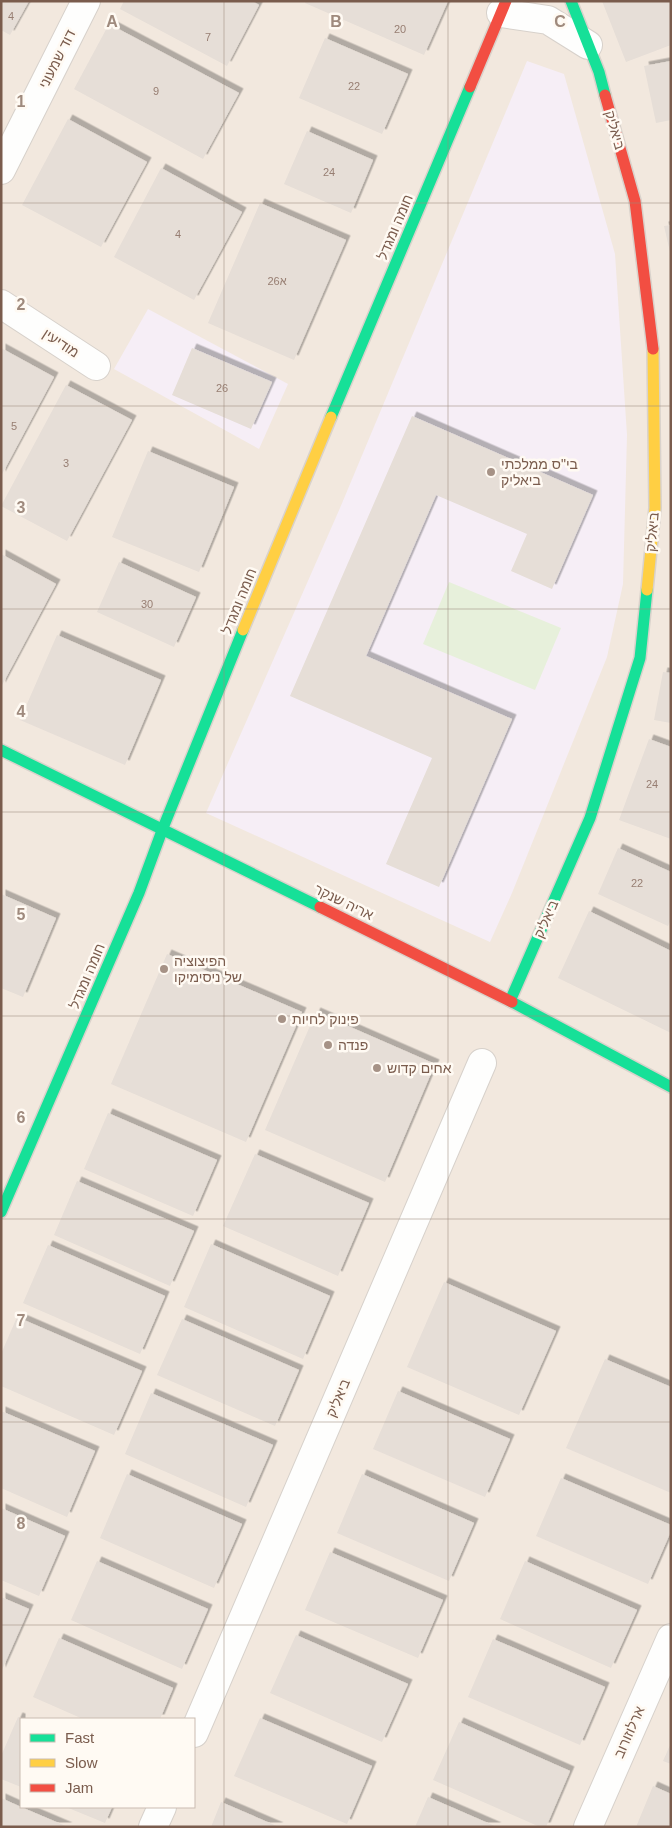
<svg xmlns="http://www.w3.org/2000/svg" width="672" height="1828" viewBox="0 0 672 1828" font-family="Arial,'Noto Sans Hebrew',sans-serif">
  <defs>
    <filter id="shadow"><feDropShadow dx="4.5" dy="-4.5" stdDeviation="0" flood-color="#0004"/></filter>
  </defs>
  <rect width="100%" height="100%" fill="#f9f5f0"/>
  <path fill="#f2e8de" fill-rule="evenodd" d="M1 1H671V1827H1ZM21 1719H194V1807H21Z"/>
  <g fill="#f6eef6">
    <path d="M527 61 564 74 615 254 627 435 623 584 607 657 512 893 490 942 206 813 340 508Z"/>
    <path d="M148 309 288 384 259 449 114 369Z"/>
  </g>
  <path fill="#e7f0db" d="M449 582 561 628 535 690 423 644Z"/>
  <g fill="#e6ded7" filter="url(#shadow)">
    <path d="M1 1H29L10 35 1 30Z"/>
    <path d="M124 1H252L259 5 227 66 120 9Z"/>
    <path d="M306 1H448L424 55 305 3Z"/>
    <path d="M602 1H671V45L626 62Z"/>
    <path d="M109 24 239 93 203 159 74 89Z"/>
    <path d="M325 38 408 74 382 134 299 98Z"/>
    <path d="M671 61V120L656 123 644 66Z"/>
    <path d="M68 119 147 162 101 247 22 205Z"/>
    <path d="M307 131 373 160 351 213 284 184Z"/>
    <path d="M161 168 242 212 194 300 114 257Z"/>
    <path d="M260 203 346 240 294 360 208 323Z"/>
    <path d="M671 225V252H670L664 226Z"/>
    <path d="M1 348 54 377 1 476Z"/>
    <path d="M192 348 272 382 251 429 172 395Z"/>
    <path d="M66 385 132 420 67 541 1 506Z"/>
    <path d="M412 416 593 495 552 589 511 571 527 534 436 495 366 656 512 719 439 887 386 864 432 758 290 696Z"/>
    <path d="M148 451 234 487 199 572 112 537Z"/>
    <path d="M1 554 56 584 1 687Z"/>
    <path d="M119 562 196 597 174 647 97 612Z"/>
    <path d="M57 635 161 680 125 765 20 720Z"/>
    <path d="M663 672 671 673V723L654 720Z"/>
    <path d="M649 739 671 747V839L619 820Z"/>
    <path d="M618 848 671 872V920L668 926 598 894Z"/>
    <path d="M1 894 56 918 23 997 1 988Z"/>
    <path d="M589 911 671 951V1033L558 978Z"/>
    <path d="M167 954 302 1012 246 1142 111 1084Z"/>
    <path d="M316 1012 435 1064 385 1182 265 1130Z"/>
    <path d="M108 1113 217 1160 193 1216 84 1169Z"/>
    <path d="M255 1154 369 1203 338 1276 223 1226Z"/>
    <path d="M77 1181 194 1231 170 1286 54 1235Z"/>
    <path d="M211 1244 330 1296 303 1359 184 1307Z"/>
    <path d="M48 1245 165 1296 140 1354 23 1303Z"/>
    <path d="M444 1282 556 1331 519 1415 407 1367Z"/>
    <path d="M17 1317 142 1371 114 1435 1 1386V1354Z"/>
    <path d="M182 1319 299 1370 275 1426 157 1375Z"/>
    <path d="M605 1359 671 1387V1493L566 1448Z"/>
    <path d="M398 1391 510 1439 485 1497 373 1449Z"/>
    <path d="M151 1393 273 1445 246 1507 125 1454Z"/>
    <path d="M1 1411 95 1451 67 1517 1 1488Z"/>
    <path d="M127 1474 242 1524 214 1588 100 1538Z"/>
    <path d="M362 1474 474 1523 449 1581 337 1533Z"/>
    <path d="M561 1478 671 1525V1531L648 1584 536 1536Z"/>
    <path d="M1 1508 65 1536 39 1596 1 1580Z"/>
    <path d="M330 1552 443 1600 418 1658 305 1610Z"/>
    <path d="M97 1561 208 1609 182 1669 71 1620Z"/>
    <path d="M525 1561 637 1610 611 1668 500 1619Z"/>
    <path d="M1 1597 29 1609 1 1672Z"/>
    <path d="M296 1635 408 1684 382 1742 270 1693Z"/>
    <path d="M59 1638 173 1688 160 1719H83L33 1697Z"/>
    <path d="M493 1639 605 1687 580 1745 468 1697Z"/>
    <path d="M18 1717 21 1718V1787L1 1779V1756Z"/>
    <path d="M260 1718 372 1766 347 1824 234 1776Z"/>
    <path d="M459 1722 570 1771 546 1827H540L433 1780Z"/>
    <path d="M671 1743V1764L663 1761Z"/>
    <path d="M653 1786 671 1794V1827H636Z"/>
    <path d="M428 1797 497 1827H415Z"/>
    <path d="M1 1798 21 1807 68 1827H1Z"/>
    <path d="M221 1802 279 1827H211Z"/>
    <path d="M66 1807H112L105 1823Z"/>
  </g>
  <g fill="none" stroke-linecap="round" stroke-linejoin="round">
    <defs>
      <g id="street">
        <path d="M501 13 548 20 588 45"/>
        <path d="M1 170 86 1"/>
        <path d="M1 304 96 366"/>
        <path d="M194 1733 482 1063"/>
        <path d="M153 1827 162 1807"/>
        <path d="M588 1827 671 1638"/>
      </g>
      <g id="fast">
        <path d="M571 1 599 72 605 95"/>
        <path d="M331 417 470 87"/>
        <path d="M1 750 320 907"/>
        <path d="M510 1001 590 818 640 658 647 590"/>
        <path d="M512 1002 671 1087"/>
        <path d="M1 1212 139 893 163 828 243 630"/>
      </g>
      <g id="slow">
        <path d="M647 590 655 508 653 349"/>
        <path d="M243 630 331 417"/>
      </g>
      <g id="jam">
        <path d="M470 87 506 1"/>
        <path d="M605 95 635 201 653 349"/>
        <path d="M320 907 512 1002"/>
      </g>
    </defs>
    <use href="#street" stroke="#d7d1cb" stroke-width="30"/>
    <use href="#fast" stroke="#d9d2cb" stroke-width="14"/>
    <use href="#slow" stroke="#d9d2cb" stroke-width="14"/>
    <use href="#jam" stroke="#d9d2cb" stroke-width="14"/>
    <use href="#street" stroke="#fefefd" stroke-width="28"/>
    <use href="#fast" stroke="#16e098" stroke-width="11"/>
    <use href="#slow" stroke="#ffcf43" stroke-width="11"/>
    <use href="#jam" stroke="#f24e42" stroke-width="11"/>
  </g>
  <path fill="none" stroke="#9f8a7d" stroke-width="1" stroke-opacity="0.55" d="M224 1V1827M448 1V1827M1 203H671M1 406H671M1 609H671M1 812H671M1 1016H671M1 1219H671M1 1422H671M1 1625H671"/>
  <g fill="#a69286" stroke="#fffaf3" stroke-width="2">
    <circle cx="491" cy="472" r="5"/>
    <circle cx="164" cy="969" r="5"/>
    <circle cx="282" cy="1019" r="5"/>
    <circle cx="328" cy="1045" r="5"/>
    <circle cx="377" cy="1068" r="5"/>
  </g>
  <g text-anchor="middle" stroke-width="5" stroke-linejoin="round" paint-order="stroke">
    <g font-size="11" fill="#977e72">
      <text x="11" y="20">4</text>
      <text x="400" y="33">20</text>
      <text x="208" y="41">7</text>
      <text x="354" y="90">22</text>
      <text x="156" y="95">9</text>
      <text x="329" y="176">24</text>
      <text x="178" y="238">4</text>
      <text x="277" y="285">26א</text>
      <text x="222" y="392">26</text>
      <text x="14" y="430">5</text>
      <text x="66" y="467">3</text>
      <text x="147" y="608">30</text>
      <text x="652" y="788">24</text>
      <text x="637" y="887">22</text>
    </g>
    <g font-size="14" fill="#7a5c4d" stroke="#fffaf3">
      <text transform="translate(57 59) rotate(-63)" y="5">דוד שמעוני</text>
      <text transform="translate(615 130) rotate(74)" y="5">ביאליק</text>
      <text transform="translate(395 227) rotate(-67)" y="5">חומה ומגדל</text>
      <text transform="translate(61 343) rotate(33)" y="5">מודיעין</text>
      <text transform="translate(652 532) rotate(-85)" y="5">ביאליק</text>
      <text transform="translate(239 601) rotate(-68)" y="5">חומה ומגדל</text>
      <text transform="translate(344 902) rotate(26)" y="5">אריה שנקר</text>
      <text transform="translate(546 919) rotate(-66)" y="5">ביאליק</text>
      <text transform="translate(87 976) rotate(-67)" y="5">חומה ומגדל</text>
      <text transform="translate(338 1398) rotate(-67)" y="5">ביאליק</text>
      <text transform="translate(629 1732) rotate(-66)" y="5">ארלוזורוב</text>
    </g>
    <g font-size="14" fill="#7a5c4d" stroke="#fffaf3" text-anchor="start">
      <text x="501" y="469">בי"ס ממלכתי<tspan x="501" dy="16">ביאליק</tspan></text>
      <text x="174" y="966">הפיצוציה<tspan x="174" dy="16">של ניסימיקו</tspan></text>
      <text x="292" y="1024">פינוק לחיות</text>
      <text x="338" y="1050">פנדה</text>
      <text x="387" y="1073">אחים קדוש</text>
    </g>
  </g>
  <g font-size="16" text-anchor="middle" font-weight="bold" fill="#9f8a7d" stroke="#fffaf3" stroke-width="5" stroke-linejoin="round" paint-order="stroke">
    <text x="112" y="27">A</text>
    <text x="336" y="27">B</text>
    <text x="560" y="27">C</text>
    <text x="21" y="107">1</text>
    <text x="21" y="310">2</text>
    <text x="21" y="513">3</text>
    <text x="21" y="717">4</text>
    <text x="21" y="920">5</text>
    <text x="21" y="1123">6</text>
    <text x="21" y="1326">7</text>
    <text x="21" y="1529">8</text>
  </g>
  <rect width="672" height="1828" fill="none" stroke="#7a5c4d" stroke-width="5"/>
  <rect x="20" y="1718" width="175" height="90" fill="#fffaf3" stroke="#cabbb1"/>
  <rect x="30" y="1734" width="25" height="8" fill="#16e098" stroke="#cabbb1"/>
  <text x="65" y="1743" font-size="15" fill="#7a5c4d">Fast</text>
  <rect x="30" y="1759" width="25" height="8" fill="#ffcf43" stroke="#cabbb1"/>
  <text x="65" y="1768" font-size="15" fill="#7a5c4d">Slow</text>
  <rect x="30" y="1784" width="25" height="8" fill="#f24e42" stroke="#cabbb1"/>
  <text x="65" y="1793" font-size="15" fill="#7a5c4d">Jam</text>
</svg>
